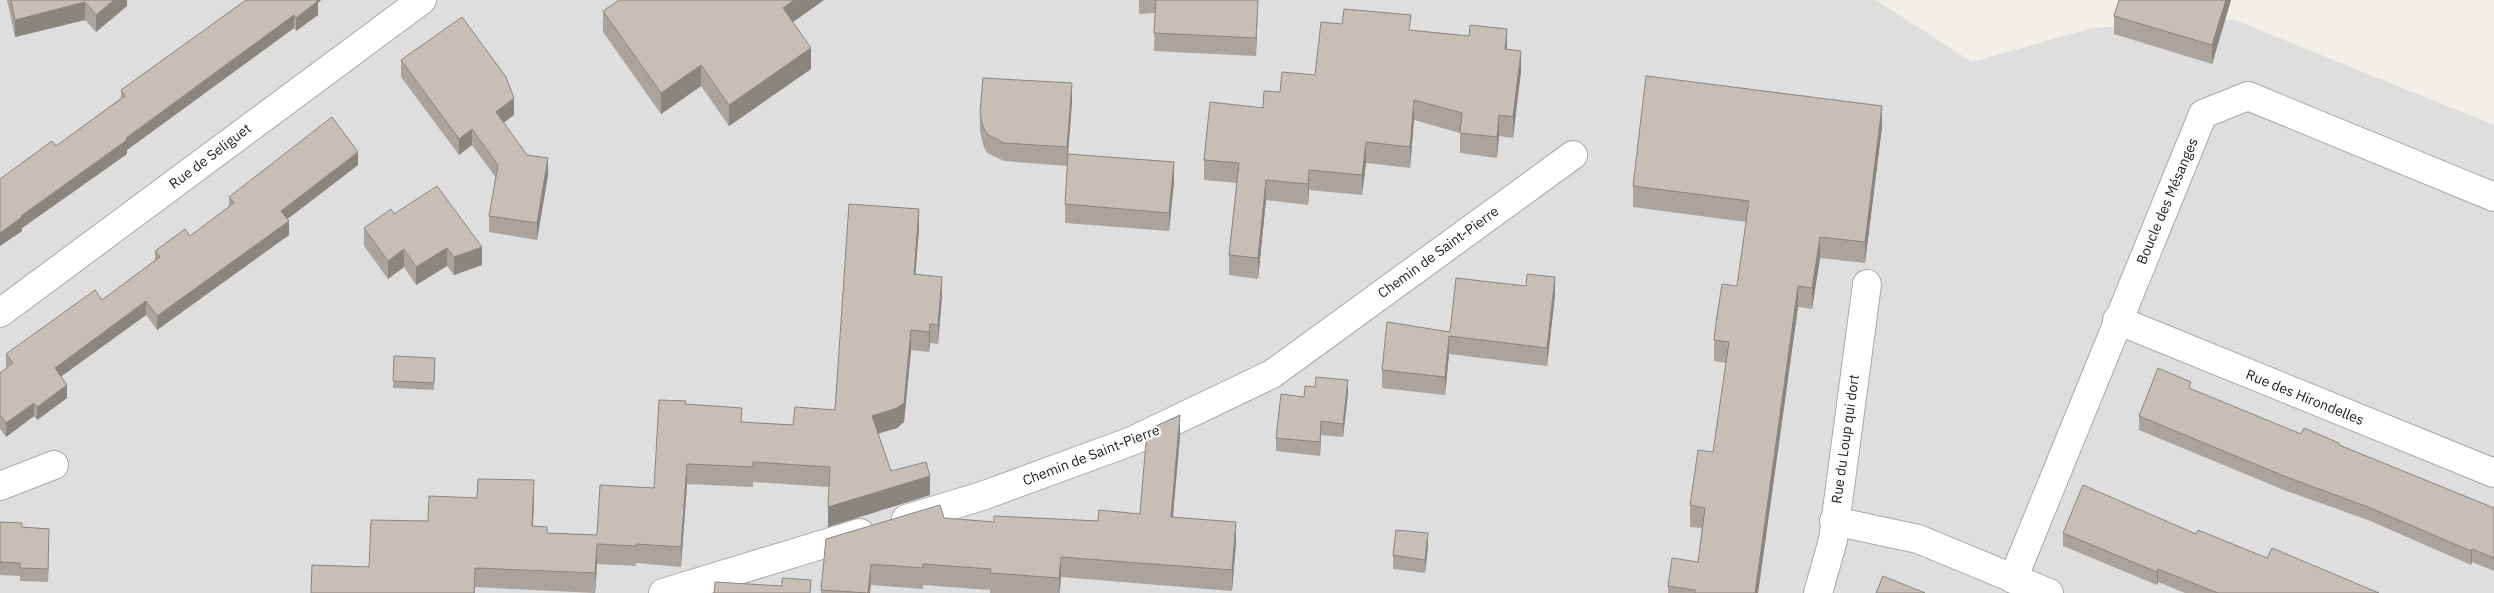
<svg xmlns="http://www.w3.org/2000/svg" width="2494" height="593" viewBox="0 0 2494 593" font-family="'IBM Plex Sans',sans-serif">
  <rect width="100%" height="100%" fill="#f2eee8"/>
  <path fill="#dfdede" d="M0 0H1876L1972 62 2092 28 2235 20 2494 125V593H0Z"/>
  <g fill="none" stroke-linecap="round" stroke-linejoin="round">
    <defs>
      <g id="minor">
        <path d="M0 313 422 0"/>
        <path d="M2117 320 2494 473"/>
        <path d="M0 486 54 465"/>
        <path d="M906 519 982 496 1132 441 1272 374 1573 155"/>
        <path d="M1834 521 1918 539 2049 593"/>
        <path d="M2013 579 2203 114 2248 96 2494 197"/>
        <path d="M663 593 860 533"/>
        <path d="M1818 593 1833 540 1867 284"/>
      </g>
    </defs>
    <use href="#minor" stroke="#a8a8a8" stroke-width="30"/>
    <use href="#minor" stroke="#fff" stroke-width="28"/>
  </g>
  <g fill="#aba39d">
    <path d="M7 0H127V6L96 32 85 20 15 37Z"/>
    <path d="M246 0H321L318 3V15L296 31 294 28 127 150V154L22 228V231L0 246V179L56 146 121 98V90Z"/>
    <path d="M824 0 793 22 811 69 729 126 701 86 661 114 603 32V11Z"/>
    <path d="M1139 0H1258L1256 56 1154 51 1155 13 1139 14Z"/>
    <path d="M2231 0 2212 64 2114 34V16Z"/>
    <path d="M1411 30 1507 49 1521 71 1513 138 1499 136 1497 158 1460 153V133L1414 120 1410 168 1366 163 1362 195 1309 190 1308 205 1266 200 1258 279 1229 275V255L1237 183 1204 180V160L1280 92Z"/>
    <path d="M401 60 514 115 503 123 527 155 548 175 537 240 489 232V216L496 178 472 145 459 155 401 77Z"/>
    <path d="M1072 102 1067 166 1004 161 987 153 983 145 980 131V113Z"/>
    <path d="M1882 127 1865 263 1820 258 1812 309 1798 307 1758 593H1668V586L1698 562 1702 528 1690 527V505L1713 452 1726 363 1714 361V340L1737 286 1746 222 1633 207V186Z"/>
    <path d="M358 165 287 219 289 235 157 330 146 315 61 376 67 398 37 420 34 416 6 437 0 429V373L7 368 6 367V354L102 300 155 260V251L190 236 229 207V197Z"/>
    <path d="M1174 181 1169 231 1065 223V204Z"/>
    <path d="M394 214 482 265 454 275 447 266 416 285 404 267 388 279 364 246V228Z"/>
    <path d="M919 229 915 274 942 296 938 344 930 343 929 352 911 350 904 422 897 428 878 434 891 471 930 495 828 527 829 487 753 482V487L687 484 681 567 636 563V566L597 564 595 593 475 587V593H311L369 567 428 521 477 498 534 499 533 526 547 533 597 535 654 488 686 404 742 422 793 425 835 410Z"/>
    <path d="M1555 295 1547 366 1449 354 1445 395 1382 388V370L1450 332Z"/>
    <path d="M394 356 435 365 434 390 393 388Z"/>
    <path d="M2191 389 2301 434 2339 445 2494 508V571L2472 562 2471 565 2368 520 2284 490 2139 430V416Z"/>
    <path d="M1348 393 1343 437 1321 435 1320 456 1276 451V438L1304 397Z"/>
    <path d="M1180 436 1173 517 1236 543 1232 591 1061 577 1060 593H990V590L923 585V589L871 585 870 593H821V590L944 518 994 522 1098 521 1140 514Z"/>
    <path d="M0 522 22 527 49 542 48 582 20 581V576L0 575Z"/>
    <path d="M2063 533 2196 534 2267 558 2379 593H2185L2158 582 2157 585 2063 546Z"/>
    <path d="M1428 546 1425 573 1393 569V555Z"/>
  </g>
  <g fill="#8b857f">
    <path d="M114 0H127V6L96 32V15Z"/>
    <path d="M312 0H321L318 3V15L296 31V18Z"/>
    <path d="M794 0H824L783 29V8Z"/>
    <path d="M1258 0 1256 56V38Z"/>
    <path d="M2226 0H2231L2212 64V45Z"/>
    <path d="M85 2V20L15 37V20Z"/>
    <path d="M294 15V28L127 150V154L22 228V231L0 246V233L21 216Z"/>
    <path d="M1507 29V50L1505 49Z"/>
    <path d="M811 48V69L729 126V105Z"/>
    <path d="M1521 51V71L1513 138V117Z"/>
    <path d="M701 65V86L661 114V93Z"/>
    <path d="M1072 83V102L1067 166V147Z"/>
    <path d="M514 98V115L496 128V112Z"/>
    <path d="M1414 100V120L1410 168V147Z"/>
    <path d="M1882 106V127L1865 263V242Z"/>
    <path d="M1499 115V136L1497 158V137Z"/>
    <path d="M472 129V145L459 155V139Z"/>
    <path d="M1366 142V163L1362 195V175Z"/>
    <path d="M358 152V165L281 224V211Z"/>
    <path d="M548 158V175L537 240V223Z"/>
    <path d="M1174 162V181L1169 231V213Z"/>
    <path d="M1309 170V190L1308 205V184Z"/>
    <path d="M1266 180V200L1258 279V258Z"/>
    <path d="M919 209V229L914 294V274Z"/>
    <path d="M289 221V235L157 330V316Z"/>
    <path d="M1820 237V258L1812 309V288Z"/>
    <path d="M482 247V265L454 275V257Z"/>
    <path d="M447 248V266L416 285V267Z"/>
    <path d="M404 249V267L388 279V261Z"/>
    <path d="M942 277V296L938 344V325Z"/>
    <path d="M1555 277V295L1547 366V348Z"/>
    <path d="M1798 286V307L1758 593H1755Z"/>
    <path d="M146 301V315L55 381V368Z"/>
    <path d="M930 324V343L929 352V332Z"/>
    <path d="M911 330V350L904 422 897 428 872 435V416Z"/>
    <path d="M1449 336V354L1445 395V377Z"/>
    <path d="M1348 380V393L1343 437V424Z"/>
    <path d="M67 385V398L37 420V407Z"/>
    <path d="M34 403V416L6 437V423Z"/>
    <path d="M1180 415V436L1171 537V517Z"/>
    <path d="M1321 421V435L1320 456V442Z"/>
    <path d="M687 464V484L681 567V547Z"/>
    <path d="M930 476V495L828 527V507Z"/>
    <path d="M534 480V499L532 545V526Z"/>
    <path d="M1236 522V543L1232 591V570Z"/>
    <path d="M49 529V542L48 582V569Z"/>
    <path d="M1428 533V546L1425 573V560Z"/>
    <path d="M597 544V564L595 593V573Z"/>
    <path d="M2472 549V562L2471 565V551Z"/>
    <path d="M1061 557V577L1059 593V578Z"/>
    <path d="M871 564 870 593H868Z"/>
    <path d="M2158 569V582L2157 585V572Z"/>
  </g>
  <g fill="#c7beb6" stroke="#8b857f">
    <path d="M11 0H114L96 15 85 2 15 20Z"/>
    <path d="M246 0H317L318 1 296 18 294 15 126 138 127 140 21 216 22 217 0 233V179L52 141 56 146 125 96 121 90Z"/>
    <path d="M619 0H794L783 8 811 48 729 105 701 65 661 93 603 11Z"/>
    <path d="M1156 0H1258L1256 38 1154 33Z"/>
    <path d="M2119 0H2226L2212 45 2114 16Z"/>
    <path d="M1344 9 1411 15 1409 30 1469 36 1470 25 1507 29 1505 49 1521 51 1513 117 1499 115 1497 137 1460 133 1462 113 1414 100 1410 147 1366 142 1362 175 1309 170 1308 184 1266 180 1258 258 1229 255 1239 163 1204 160 1210 102 1263 108 1264 91 1280 92 1282 72 1315 75 1321 22 1342 24Z"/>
    <path d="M462 17 506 77 514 98 496 112 527 155 548 158 537 223 489 216 498 165 472 129 459 139 401 60Z"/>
    <path d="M1646 76 1882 106 1865 242 1820 237 1812 288 1798 286 1755 593H1695V590L1668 586 1672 558 1698 562 1705 508 1690 505 1698 450 1713 452 1729 342 1714 340 1717 316 1722 284 1737 286 1749 201 1633 186Z"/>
    <path d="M983 78 1072 83 1067 147 1004 143 987 134 983 127 980 113Z"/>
    <path d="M332 117 358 152 281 211 289 221 157 316 146 301 55 368 67 385 37 407 34 403 6 423 0 415V373L13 363 6 354 95 290 102 300 160 257 155 251 185 229 190 236 234 203 229 197Z"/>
    <path d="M1068 154 1174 162 1169 213 1065 204Z"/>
    <path d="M437 186 482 247 454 257 447 248 416 267 404 249 388 261 364 228 391 209 394 214Z"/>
    <path d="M849 204 919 209 914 274 942 277 938 325 930 324 929 332 911 330 904 403 897 408 872 416 891 471 926 462 930 476 828 507 830 467 753 462V467L687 464 681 547 636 544V546L597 544 595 573 475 568 474 593H311L312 565 369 567 371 520 428 521 429 496 477 498 478 479 534 480 532 526 547 527V533L597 535 600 485 654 488 659 400 686 401 685 404 742 408 741 422 793 425 795 407 835 410Z"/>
    <path d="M1527 274 1555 277 1547 348 1449 336 1445 377 1382 370 1387 322 1450 332 1456 278 1526 286Z"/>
    <path d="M394 356 435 358 434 383 393 381Z"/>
    <path d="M2158 368 2191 382 2189 388 2301 434 2304 428 2339 443V445L2494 508V558L2472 549 2471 551 2368 507 2284 476 2139 416Z"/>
    <path d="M1316 377 1348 380 1343 424 1321 421 1320 442 1276 438 1281 394 1304 397 1305 386 1315 387Z"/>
    <path d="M1180 415 1171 517 1236 522 1232 570 1061 557 1059 578 990 573 991 569 923 564V568L871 564 868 593 821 590 826 539 940 505 944 518 994 522V516L1098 521 1099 510 1140 514 1147 430Z"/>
    <path d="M2083 485 2196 534 2198 530 2267 558 2272 548 2379 593H2218L2158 569 2157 572 2063 533Z"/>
    <path d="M0 522 22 523V527L49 529 48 569 20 568V563L0 562Z"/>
    <path d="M1396 530 1428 533 1425 560 1393 555Z"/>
    <path d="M1883 576 1925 593H1876Z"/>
    <path d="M782 578 811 580 810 593H714L715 582 782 586Z"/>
  </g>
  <g text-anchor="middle" stroke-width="4" stroke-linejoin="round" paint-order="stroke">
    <g font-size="14" fill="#212121" stroke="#fff">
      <text transform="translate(210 156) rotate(-37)" y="5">Rue de Seliguet</text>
      <text transform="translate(2167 201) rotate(-67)" y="5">Boucle des Mésanges</text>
      <text transform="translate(1438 252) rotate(-36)" y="5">Chemin de Saint-Pierre</text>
      <text transform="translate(2305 397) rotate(22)" y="5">Rue des Hirondelles</text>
      <text transform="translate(1845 439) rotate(-82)" y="5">Rue du Loup qui dort</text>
      <text transform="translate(1091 455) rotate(-21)" y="5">Chemin de Saint-Pierre</text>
    </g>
  </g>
</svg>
